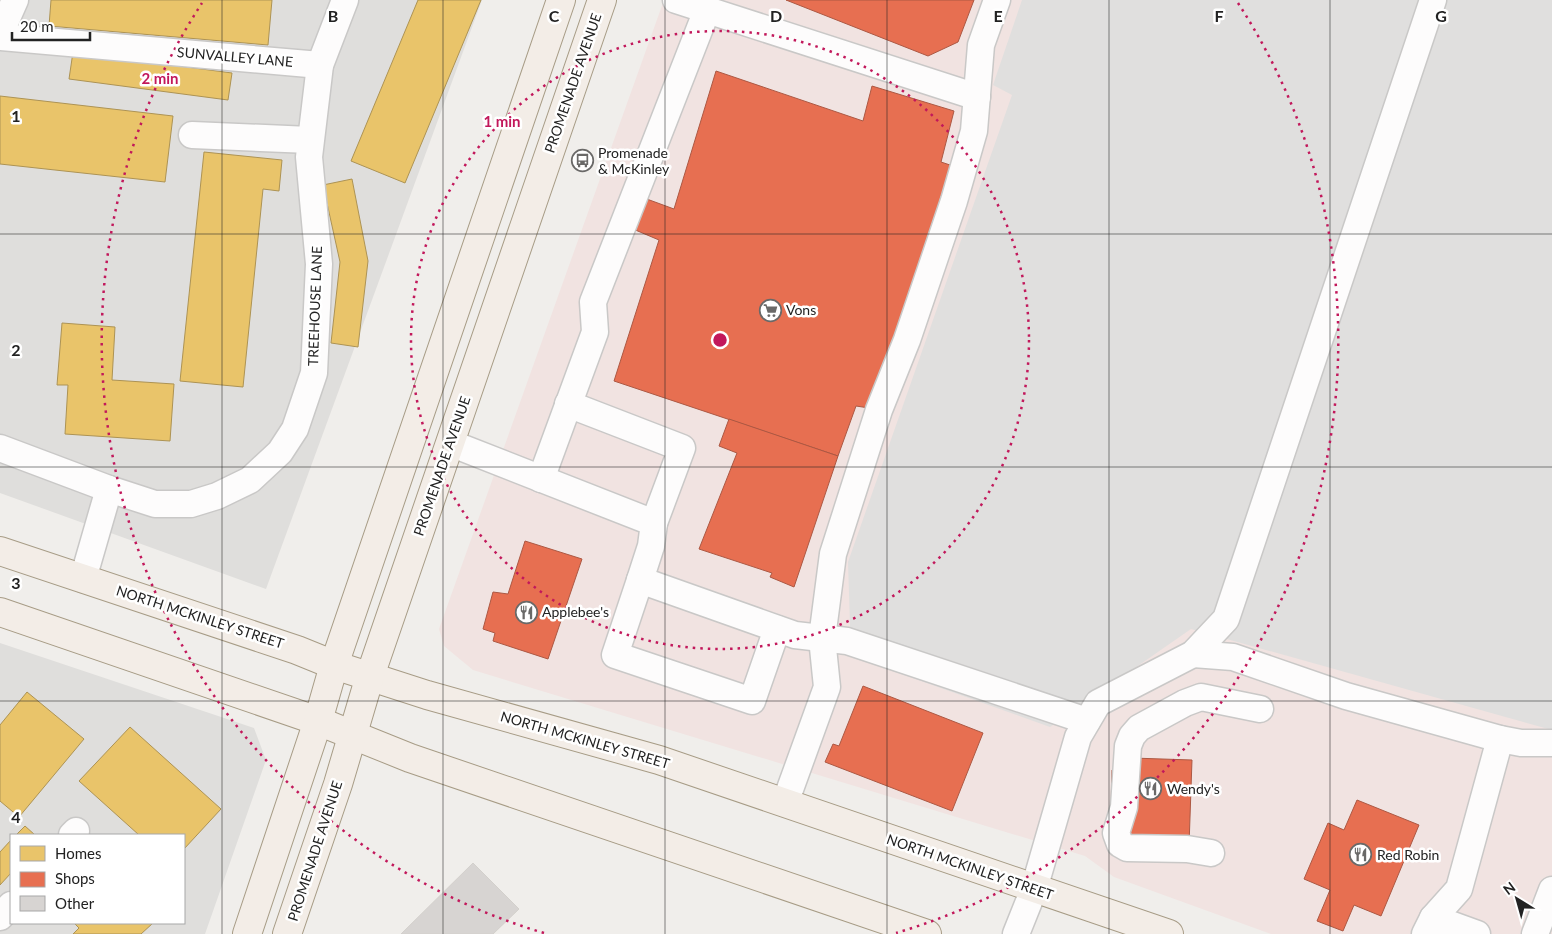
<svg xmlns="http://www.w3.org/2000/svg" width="1552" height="934" viewBox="0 0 1552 934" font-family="Lato,sans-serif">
  <rect width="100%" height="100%" fill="#f0eeeb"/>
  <g fill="#dfdedc" fill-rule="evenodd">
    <path d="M0 0H482L266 589 0 493Z"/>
    <path d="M0 643 254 728 266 760 205 934H0ZM11 835H184V923H11Z"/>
  </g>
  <path fill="#f1e3e1" d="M664 0H1552V934H1271L1114 877 1085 856 473 670 444 646 439 629Z"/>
  <path fill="#e0dfde" d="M1022 0H1552V730L1191 629 1050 727 851 656 848 562 1012 95 993 85Z"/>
  <g fill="#e9c46a" stroke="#ad9354">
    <path d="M51 0H272L268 45 49 26Z"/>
    <path d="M418 0H481L405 183 351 161Z"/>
    <path d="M73 52 232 73 228 100 69 79Z"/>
    <path d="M0 96 173 116 165 182 0 164Z"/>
    <path d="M204 152 282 160 279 191 263 189 243 387 180 381Z"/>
    <path d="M352 179 368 261 358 347 331 343 340 262 323 185Z"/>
    <path d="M62 323 115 327 112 380 174 384 170 441 65 434 68 385H57Z"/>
    <path d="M27 692 84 739 19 817 0 801V725Z"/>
    <path d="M130 727 221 809 184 849V835H139L79 781Z"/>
    <path d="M25 826 35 835H16Z"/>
    <path d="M11 840V873L0 885V852Z"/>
    <path d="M74 923H153L141 934H73L79 928Z"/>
  </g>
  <g fill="#e76f51" stroke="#ac5843">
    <path d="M786 0H974L958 42 928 56Z"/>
    <path d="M716 71 863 121 872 86 954 111 941 162 956 167 869 408 856 406 838 456 614 381 659 240 633 229 644 198 674 209Z"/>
    <path d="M729 419 838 456 794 587 770 577 772 573 699 549 737 453 719 446Z"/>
    <path d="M525 541 582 559 548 659 493 641 495 633 483 629 493 592 508 594Z"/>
    <path d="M863 686 983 733 952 811 825 762 833 744 839 746Z"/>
    <path d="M1132 758 1192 760 1189 846 1127 844 1111 807 1112 770 1132 771Z"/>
    <path d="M1357 800 1419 825 1381 916 1354 905 1343 931 1317 921 1330 890 1304 879 1328 823 1344 830Z"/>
  </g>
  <path fill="#d7d4d2" stroke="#d3d0cc" d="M473 863 519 909 493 934H401Z"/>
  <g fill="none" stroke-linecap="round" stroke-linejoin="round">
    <defs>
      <g id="minor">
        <path d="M676 0 977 97"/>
        <path d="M0 34 15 0"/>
        <path d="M0 37 320 65"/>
        <path d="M192 135 310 140"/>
        <path d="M568 404 682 448 654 523"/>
        <path d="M450 443 654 523 651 546 640 580 795 635 847 641 1087 721"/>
        <path d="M0 448 109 489 155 504H191L217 496 250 480 280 452 295 429 314 373 319 264 309 157 320 65 345 0"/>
        <path d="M541 479 595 332 593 302 707 10"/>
        <path d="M83 579 109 489"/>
        <path d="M640 580 615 655 752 701 777 629"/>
        <path d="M1193 654 1233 657 1346 696 1500 739 1521 743H1552"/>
        <path d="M785 803 827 687 822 638 833 554 879 410 907 340 954 201 974 131 981 45 997 0"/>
        <path d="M72 835 76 831"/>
        <path d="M1211 853 1187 849 1127 848 1120 844 1116 833 1124 807 1128 746 1132 736 1139 728 1185 703 1201 697 1260 709"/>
        <path d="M0 917 11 905"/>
        <path d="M1433 918 1477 934"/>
        <path d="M1016 934 1034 889 1078 737 1098 703 1193 654 1226 619 1433 0"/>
        <path d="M1425 934 1433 918 1459 889 1500 739"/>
        <path d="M1535 934 1552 890"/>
      </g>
      <g id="major">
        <path d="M0 551 297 650 334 665 427 695 659 760 1169 934"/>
        <path d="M0 612 318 721 410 758 927 934"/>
        <path d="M247 934 318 721 334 665 561 0"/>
        <path d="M287 934 338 784 370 676 602 0"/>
      </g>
    </defs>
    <use href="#minor" stroke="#c9c8c7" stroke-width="29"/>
    <use href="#major" stroke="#a79c86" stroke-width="30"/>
    <use href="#minor" stroke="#fdfcfc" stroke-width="26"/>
    <use href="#major" stroke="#f3ede7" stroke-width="28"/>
  </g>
  <path fill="none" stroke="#222" stroke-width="1" stroke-opacity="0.55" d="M222 0V934M443 0V934M665 0V934M887 0V934M1109 0V934M1330 0V934M0 234H1552M0 467H1552M0 701H1552"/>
  <g fill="none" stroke="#c2185b" stroke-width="2.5" stroke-dasharray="2.5 5">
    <circle cx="720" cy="340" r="309"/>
    <path d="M544 933A618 618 0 0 1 202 3M1238 3A618 618 0 0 1 896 933"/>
  </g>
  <defs>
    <symbol id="bus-ring" viewBox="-11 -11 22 22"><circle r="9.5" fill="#fff" stroke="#6a6968" stroke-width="1.5"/><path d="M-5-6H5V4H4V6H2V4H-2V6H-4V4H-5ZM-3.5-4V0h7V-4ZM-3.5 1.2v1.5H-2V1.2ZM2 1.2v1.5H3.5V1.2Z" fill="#6a6968"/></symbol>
    <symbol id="supermarket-ring" viewBox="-11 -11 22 22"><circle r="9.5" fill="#fff" stroke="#6a6968" stroke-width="1.5"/><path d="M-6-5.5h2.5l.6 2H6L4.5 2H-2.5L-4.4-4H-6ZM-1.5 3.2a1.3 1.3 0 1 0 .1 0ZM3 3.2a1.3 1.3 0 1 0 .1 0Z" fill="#6a6968"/></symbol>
    <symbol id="restaurant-ring" viewBox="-11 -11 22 22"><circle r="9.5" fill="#fff" stroke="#6a6968" stroke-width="1.5"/><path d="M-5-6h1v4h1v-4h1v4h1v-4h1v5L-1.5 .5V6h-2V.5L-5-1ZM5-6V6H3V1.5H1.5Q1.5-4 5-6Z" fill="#6a6968"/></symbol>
  </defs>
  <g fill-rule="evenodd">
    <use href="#bus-ring" x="570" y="148" width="25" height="25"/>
    <use href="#supermarket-ring" x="758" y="298" width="25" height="25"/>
    <use href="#restaurant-ring" x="514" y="600" width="25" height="25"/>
    <use href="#restaurant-ring" x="1138" y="776" width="25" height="25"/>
    <use href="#restaurant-ring" x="1348" y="842" width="25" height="25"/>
  </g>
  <g text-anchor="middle" stroke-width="5" stroke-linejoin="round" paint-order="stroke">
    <g font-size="14" fill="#222" stroke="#fff">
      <text transform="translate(235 57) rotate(5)" y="5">SUNVALLEY LANE</text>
      <text transform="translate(573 83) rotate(-71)" y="5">PROMENADE AVENUE</text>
      <text transform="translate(315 306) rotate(-88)" y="5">TREEHOUSE LANE</text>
      <text transform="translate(442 466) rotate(-71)" y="5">PROMENADE AVENUE</text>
      <text transform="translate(200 617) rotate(18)" y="5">NORTH MCKINLEY STREET</text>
      <text transform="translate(585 740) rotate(16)" y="5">NORTH MCKINLEY STREET</text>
      <text transform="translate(315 851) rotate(-72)" y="5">PROMENADE AVENUE</text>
      <text transform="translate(970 867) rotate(19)" y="5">NORTH MCKINLEY STREET</text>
    </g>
    <g font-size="14" fill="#222" stroke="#fff" text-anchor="start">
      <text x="598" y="158">Promenade<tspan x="598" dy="16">&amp; McKinley</tspan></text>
      <text x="786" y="315">Vons</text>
      <text x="542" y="617">Applebee's</text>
      <text x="1167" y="794">Wendy's</text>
      <text x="1377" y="860">Red Robin</text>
    </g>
  </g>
  <g font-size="16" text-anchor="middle" font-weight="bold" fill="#222" stroke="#fff" stroke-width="5" stroke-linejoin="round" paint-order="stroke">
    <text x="333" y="22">B</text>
    <text x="554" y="22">C</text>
    <text x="776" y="22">D</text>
    <text x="998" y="22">E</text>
    <text x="1219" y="22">F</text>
    <text x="1441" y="22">G</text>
    <text x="16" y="122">1</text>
    <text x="16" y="356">2</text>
    <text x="16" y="589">3</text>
    <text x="16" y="823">4</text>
  </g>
  <circle cx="720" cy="340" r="8" fill="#c2185b" stroke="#fff" stroke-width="2.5"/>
  <g font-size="15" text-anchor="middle" font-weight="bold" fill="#c2185b" stroke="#fff" stroke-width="5" stroke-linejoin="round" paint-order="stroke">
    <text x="160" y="84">2 min</text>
    <text x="502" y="127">1 min</text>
  </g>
  <rect x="10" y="834" width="175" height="90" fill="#ffffff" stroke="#a7a7a7"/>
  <rect x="20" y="846" width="25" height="15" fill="#e9c46a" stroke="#a7a7a7"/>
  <text x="55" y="859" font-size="15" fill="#222222">Homes</text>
  <rect x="20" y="872" width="25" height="15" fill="#e76f51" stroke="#a7a7a7"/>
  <text x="55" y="884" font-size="15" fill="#222222">Shops</text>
  <rect x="20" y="896" width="25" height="15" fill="#d7d4d2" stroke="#a7a7a7"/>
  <text x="55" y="909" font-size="15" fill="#222222">Other</text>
  <g transform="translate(1517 899) rotate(323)" stroke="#ffffff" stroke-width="4" paint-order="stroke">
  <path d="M0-4L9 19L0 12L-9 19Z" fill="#222222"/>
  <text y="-8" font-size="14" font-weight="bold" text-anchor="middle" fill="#222222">N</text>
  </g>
  <path d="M12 32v8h78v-8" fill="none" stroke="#222222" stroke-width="2.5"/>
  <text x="20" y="32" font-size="15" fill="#222222" stroke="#ffffff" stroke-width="4" paint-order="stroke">20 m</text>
</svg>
